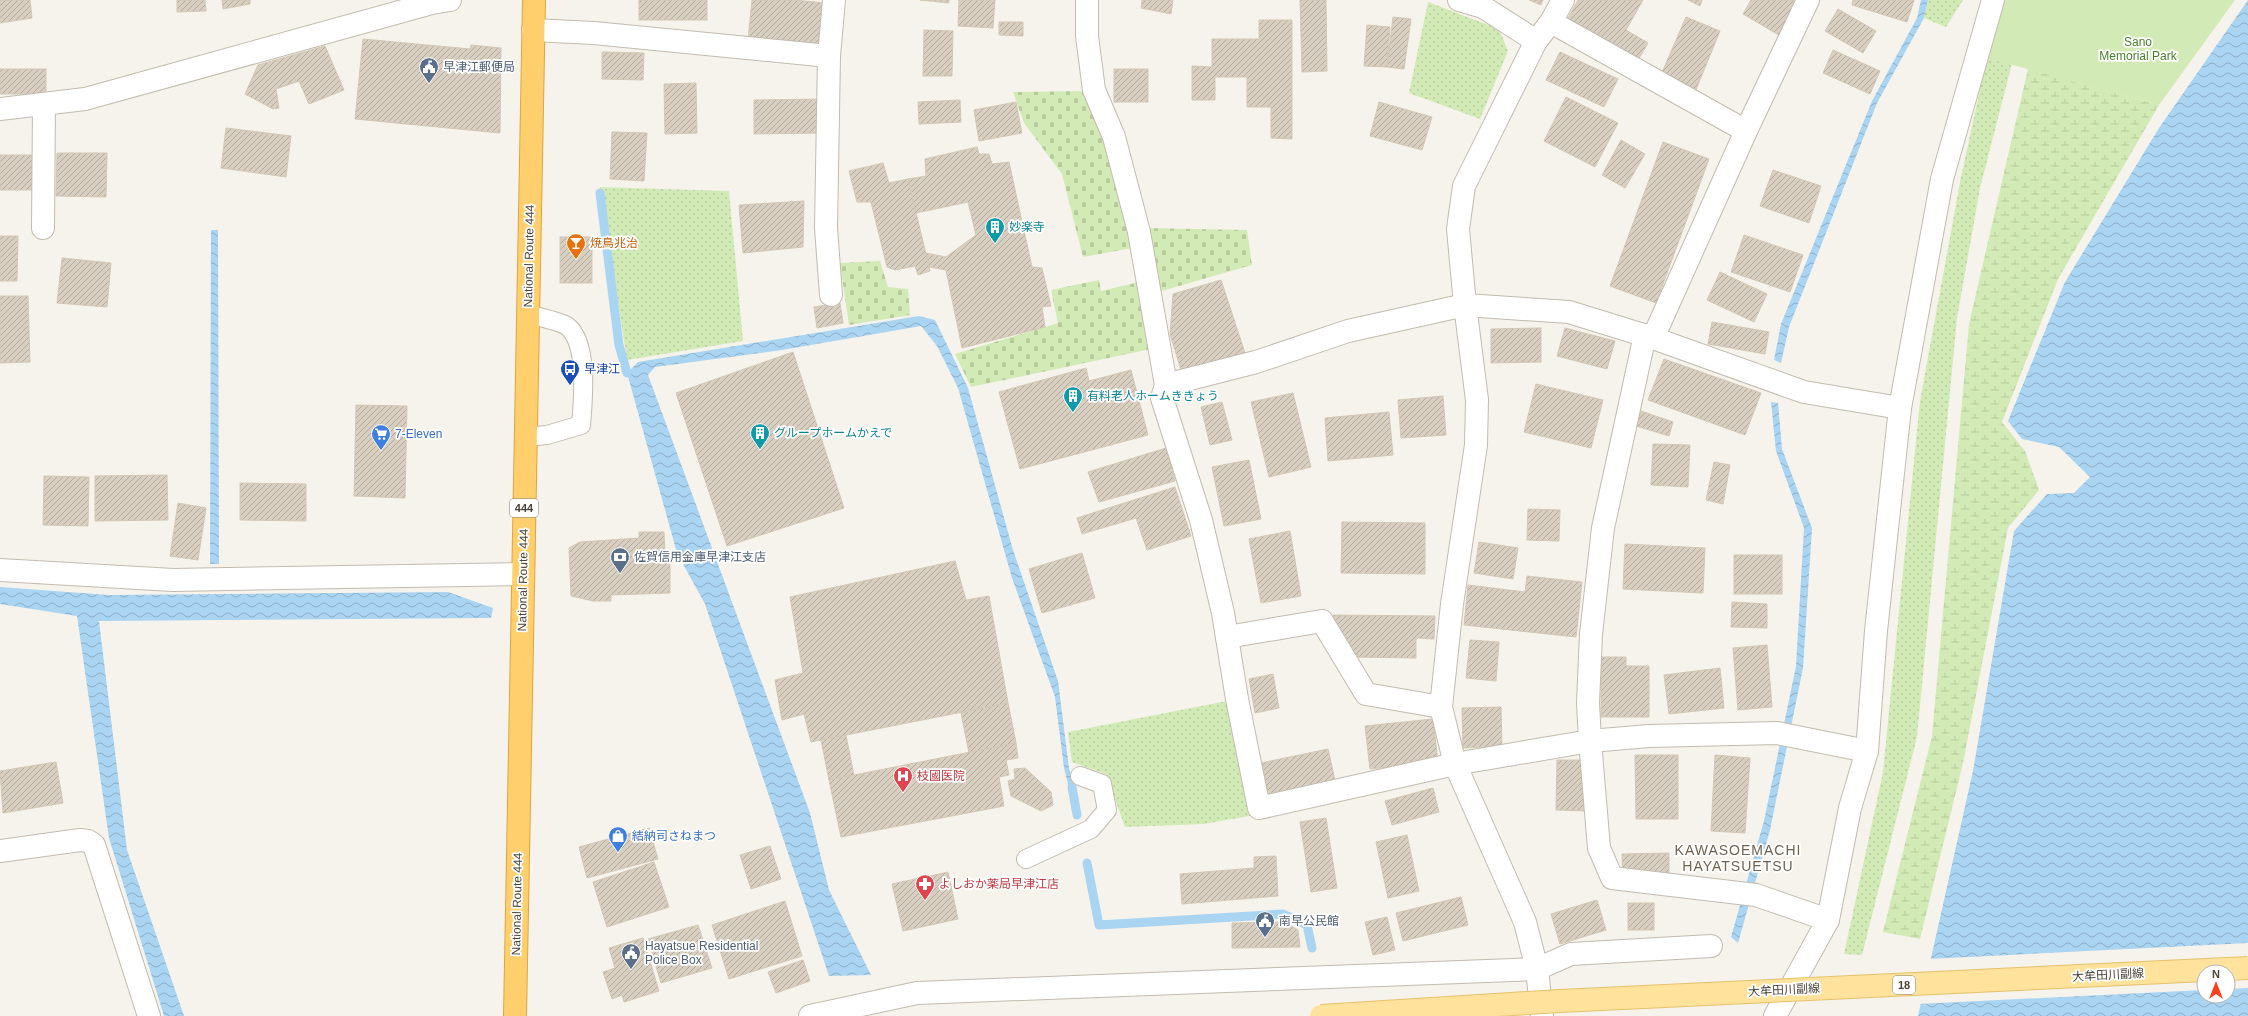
<svg xmlns="http://www.w3.org/2000/svg" width="2248" height="1016" viewBox="0 0 2248 1016" font-family="Arial,'Noto Sans JP',sans-serif">
  <defs>
    <pattern id="grass-dots" width="8" height="8" patternUnits="userSpaceOnUse"><rect width="8" height="8" fill="#d2eab5"/><path d="M2 2h.1M6 6h.1" fill="none" stroke="#b6ca9c" stroke-width="1.8" stroke-linecap="round"/></pattern>
    <pattern id="wetland-marsh" width="20" height="14" patternUnits="userSpaceOnUse"><rect width="20" height="14" fill="#d2eab5"/><path d="M1 5h8M5 5V1M11 12h8M15 12V8" fill="none" stroke="#b6ca9c"/></pattern>
    <pattern id="cemetery-stones" width="16" height="16" patternUnits="userSpaceOnUse"><rect width="16" height="16" fill="#d2eab5"/><path d="M2 7V4a2 2 0 0 1 4 0v3zM10 15v-3a2 2 0 0 1 4 0v3z" fill="#b6ca9c"/></pattern>
    <pattern id="water-waves" width="16" height="10" patternUnits="userSpaceOnUse"><rect width="16" height="10" fill="#a9d4f2"/><path d="M0 5q4-4 8 0t8 0" fill="none" stroke="#8caec5"/></pattern>
    <pattern id="building-hatch" width="6" height="6" patternUnits="userSpaceOnUse"><rect width="6" height="6" fill="#d8cfc1"/><path d="M-1 1l2-2M0 6l6-6M5 7l2-2" fill="none" stroke="#b1aa9e"/></pattern>
  </defs>
  <rect width="100%" height="100%" fill="#f6f3ec"/>
  <g fill="url(#grass-dots)">
    <path d="M1928 0H1963L1946 27 1924 18Z"/>
    <path d="M2004 0 2015 52 1980 188 1957 318 1917 737 1862 955 1844 954 1883 772 1920 401 1961 177 1987 58Z"/>
    <path d="M1428 2 1499 29 1508 51 1480 119 1409 93Z"/>
    <path d="M600 187 729 191 743 341 627 360Z"/>
    <path d="M1227 701 1255 815 1204 824 1125 827 1106 774 1072 762 1068 732Z"/>
  </g>
  <path fill="url(#wetland-marsh)" d="M2028 69 2159 105 2058 279 2002 422 2025 451 2039 490 2008 528 1963 763 1920 939 1883 932 1932 736 1969 324Z"/>
  <g fill="url(#cemetery-stones)">
    <path d="M1087 91 1108 143 1132 248 1083 257 1062 174 1024 123 1013 92Z"/>
    <path d="M1148 228 1247 230 1252 265 1158 292Z"/>
    <path d="M880 261 888 287 908 289 910 315 849 325 840 263Z"/>
    <path d="M1099 280 1101 291 1139 282 1151 349 971 387 955 354 1058 323 1051 290Z"/>
  </g>
  <path fill="#d2eab5" d="M2004 0H2235L2159 105 1987 58Z"/>
  <g fill="url(#water-waves)" fill-rule="evenodd">
    <path d="M1921 0H1928L1924 18 1877 103 1789 327 1781 363 1774 360 1781 324 1872 101 1917 18Z"/>
    <path d="M2248 0V1016H1918L1973 771 2014 531 2047 494 2074 493 2090 477 2059 447 2022 439 2008 421 2065 282 2159 128ZM2204 972H2228V996H2204Z"/>
    <path d="M211 230H218L219 564H210Z"/>
    <path d="M919 316 935 320 968 388 1013 550 1058 681 1069 768 1074 787 1069 788 1064 768 1055 697 1012 578 958 388 937 346 921 326 782 350 655 367 648 375 810 813 829 890 871 975 829 976 705 604 677 553 627 373 638 362Z"/>
    <path d="M1771 402 1778 403 1782 449 1812 528 1803 668 1770 830 1738 943 1731 937 1764 821 1796 666 1804 528 1776 451Z"/>
    <path d="M0 587 109 595 448 592 493 608 491 618 99 621 127 850 184 1016H164L109 838 77 616 0 604Z"/>
  </g>
  <path fill="#f6f3ec" d="M2248 943V988L2228 989V972H2204V990L1918 1004 1928 959Z"/>
  <g fill="none" stroke-linecap="round" stroke-linejoin="round">
    <g stroke="#a9d4f2" stroke-width="9">
      <path d="M600 193 619 345 627 373"/>
      <path d="M1072 787 1077 815"/>
      <path d="M1087 863 1099 925 1283 914 1307 925 1312 948"/>
    </g>
  </g>
  <g fill="url(#building-hatch)" stroke="#d3c7b4">
    <path d="M0 0H30L32 18 0 23Z"/>
    <path d="M177 0H205L206 11 177 12Z"/>
    <path d="M222 0H250V4L223 9Z"/>
    <rect x="639" y="0" width="68" height="20"/>
    <path d="M752 0H796L824 3 820 47 748 40Z"/>
    <path d="M920 0H949V3Z"/>
    <path d="M959 0H995L993 28 958 26Z"/>
    <path d="M1142 0H1173L1171 14 1141 8Z"/>
    <path d="M1300 0H1326L1327 71 1302 72Z"/>
    <path d="M1529 0H1543L1541 5Z"/>
    <path d="M1578 0H1643L1626 30 1648 43 1638 60 1567 20Z"/>
    <path d="M1688 0H1702L1700 6Z"/>
    <path d="M1751 0H1793L1801 5 1782 37 1743 14Z"/>
    <path d="M1853 0H1914L1907 22 1852 5Z"/>
    <path d="M1838 9 1876 31 1863 53 1825 31Z"/>
    <path d="M1393 17 1411 19 1404 69 1387 67Z"/>
    <path d="M1686 17 1720 31 1695 92 1660 77Z"/>
    <path d="M1259 20H1292V139L1271 138V107H1247V77H1215V100H1192V66L1212 67V39H1259Z"/>
    <path d="M999 22H1023V36L999 35Z"/>
    <path d="M1367 25 1390 27 1387 67 1364 66Z"/>
    <path d="M924 30 953 31 952 76H923Z"/>
    <path d="M363 39 470 49 471 45 501 48 500 133 355 119Z"/>
    <path d="M325 46 344 90 309 104 299 81 276 89 279 108 273 109 245 94 258 65Z"/>
    <path d="M1833 50 1880 71 1870 94 1823 73Z"/>
    <path d="M602 52 644 53 643 80 602 79Z"/>
    <path d="M1560 52 1618 79 1604 107 1546 80Z"/>
    <rect x="0" y="69" width="46" height="25"/>
    <rect x="1114" y="69" width="34" height="33"/>
    <path d="M696 83 697 133 665 134 664 84Z"/>
    <path d="M1566 97 1618 123 1595 167 1544 141Z"/>
    <path d="M825 99V133L754 134V100Z"/>
    <path d="M960 100 961 122 919 124 918 102Z"/>
    <path d="M1016 102 1022 133 979 141 974 110Z"/>
    <path d="M1379 102 1432 117 1422 150 1370 136Z"/>
    <path d="M226 128 291 136 286 177 221 168Z"/>
    <path d="M612 132 647 133 644 181 610 179Z"/>
    <path d="M1621 140 1645 154 1625 188 1602 175Z"/>
    <path d="M1663 142 1709 159 1656 303 1610 286Z"/>
    <path d="M977 147 979 154H989L992 164 1009 162 1032 267 1042 268 1051 306 1042 307 1045 327 962 348 946 270 929 267 926 253 946 257 976 235 968 202 916 213 908 179 926 176 925 159Z"/>
    <path d="M57 153H107L106 197 56 196Z"/>
    <rect x="0" y="155" width="36" height="35"/>
    <path d="M883 163 889 183 908 179 930 271 918 275 915 266 895 270 887 267 871 202H857L849 171Z"/>
    <path d="M1773 170 1821 186 1809 223 1760 206Z"/>
    <path d="M804 201 803 247 743 253 739 205Z"/>
    <path d="M1744 235 1803 255 1790 292 1731 272Z"/>
    <path d="M0 236H18L17 281H0Z"/>
    <rect x="560" y="237" width="32" height="46"/>
    <path d="M62 258 111 263 107 307 57 303Z"/>
    <path d="M1720 272 1767 294 1754 322 1707 300Z"/>
    <path d="M1221 280 1246 356 1181 370 1170 334 1173 294Z"/>
    <path d="M0 296H28L30 362 0 363Z"/>
    <path d="M840 303 843 323 817 328 814 307Z"/>
    <path d="M1712 322 1769 332 1765 354 1708 344Z"/>
    <path d="M1541 328V362L1491 363V329Z"/>
    <path d="M1565 328 1615 341 1607 369 1557 356Z"/>
    <path d="M793 352 844 508 727 546 676 393Z"/>
    <path d="M1664 359 1761 393 1745 435 1648 400Z"/>
    <path d="M1086 368 1089 381 1131 370 1148 435 1020 469 999 392Z"/>
    <path d="M1536 384 1603 400 1591 448 1524 432Z"/>
    <path d="M1293 393 1311 467 1269 477 1251 402Z"/>
    <path d="M1443 396 1446 435 1401 438 1398 400Z"/>
    <path d="M1222 402 1232 440 1210 445 1201 407Z"/>
    <path d="M356 405 407 406 405 498 354 496Z"/>
    <path d="M1641 411 1673 422 1669 436 1636 426Z"/>
    <path d="M1389 412 1393 455 1328 461 1325 418Z"/>
    <path d="M1653 444 1690 445 1688 487 1651 485Z"/>
    <path d="M1166 448 1175 481 1099 502 1088 472Z"/>
    <path d="M1249 460 1261 519 1224 526 1212 467Z"/>
    <path d="M1714 462 1730 465 1723 504 1706 500Z"/>
    <path d="M167 475 168 520 95 521V476Z"/>
    <path d="M44 476 89 477 88 526 43 525Z"/>
    <path d="M240 483 306 484V521L240 520Z"/>
    <path d="M1175 487 1191 536 1147 550 1136 518 1082 534 1077 518Z"/>
    <path d="M178 503 206 508 198 560 170 556Z"/>
    <path d="M1528 509 1560 510 1559 541 1527 540Z"/>
    <path d="M1342 522 1425 523V574L1341 573Z"/>
    <path d="M1290 531 1301 596 1261 603 1249 539Z"/>
    <path d="M639 532H664L665 555H670V593L611 595V601H593L571 596 569 548 580 542 639 538Z"/>
    <path d="M1479 542 1518 548 1513 579 1474 573Z"/>
    <path d="M1625 544 1705 548 1703 593 1623 589Z"/>
    <path d="M1082 553 1095 598 1042 613 1029 569Z"/>
    <rect x="1734" y="555" width="48" height="39"/>
    <path d="M955 561 966 600 989 596 1008 703 811 742 804 714 782 720 775 680 803 673 790 597Z"/>
    <path d="M1527 576 1582 582 1576 637 1464 625 1468 585 1525 592Z"/>
    <path d="M1732 602 1767 604V628L1731 627Z"/>
    <path d="M1333 615 1435 616 1434 639 1416 638V658L1352 657 1333 624Z"/>
    <path d="M1470 640 1499 642 1496 681 1466 678Z"/>
    <path d="M1767 645 1772 707 1738 710 1733 648Z"/>
    <path d="M1601 657H1626V666H1649V717H1601Z"/>
    <path d="M1720 668 1724 708 1669 714 1664 675Z"/>
    <path d="M1273 674 1279 708 1255 713 1249 679Z"/>
    <path d="M1008 703 1016 743 969 753 961 713Z"/>
    <path d="M1501 707 1502 746 1463 748 1462 708Z"/>
    <path d="M1433 719 1438 762 1370 769 1365 726Z"/>
    <path d="M846 735 854 775 829 780 821 740Z"/>
    <path d="M1016 743 1018 758 1006 760 1009 775 999 777 1004 806 841 837 829 780Z"/>
    <path d="M1328 749 1335 780 1268 794 1261 763Z"/>
    <path d="M1635 755H1678V819H1636Z"/>
    <path d="M1715 755 1750 758 1745 833 1711 831Z"/>
    <path d="M1557 760H1589L1588 811 1556 810Z"/>
    <path d="M56 762 63 803 3 813 0 771Z"/>
    <path d="M1025 768 1051 792 1053 805 1041 811 1011 796 1008 781 1015 779 1014 769Z"/>
    <path d="M1433 788 1439 812 1392 825 1385 801Z"/>
    <path d="M1326 818 1337 888 1311 892 1300 822Z"/>
    <path d="M649 828 658 859 587 878 579 847Z"/>
    <path d="M1407 835 1419 891 1388 898 1376 842Z"/>
    <path d="M770 846 781 879 751 889 740 855Z"/>
    <path d="M1669 853V878L1623 879 1622 854Z"/>
    <path d="M1276 856 1278 896 1182 904 1180 874 1254 868V857Z"/>
    <path d="M654 862 669 907 607 927 593 882Z"/>
    <path d="M948 872 958 919 903 931 892 884Z"/>
    <path d="M1461 897 1468 925 1403 941 1396 913Z"/>
    <path d="M1597 900 1606 930 1560 944 1551 914Z"/>
    <path d="M785 901 802 956 729 979 712 925Z"/>
    <rect x="1628" y="903" width="26" height="27"/>
    <path d="M1387 917 1395 950 1373 955 1365 922Z"/>
    <path d="M1284 922 1298 930 1300 947 1232 948V923Z"/>
    <path d="M698 925 712 968 661 983 648 939Z"/>
    <path d="M643 938 659 991 624 1002 622 995 612 999 603 972 615 968 609 948Z"/>
    <path d="M803 960 810 981 776 993 768 972Z"/>
  </g>
  <g fill="none" stroke-linecap="round" stroke-linejoin="round">
    <defs>
      <g id="lane">
        <path d="M526 437 547 435 581 425C583 401 589 343 567 326 559 321 538 317 528 314"/>
        <path d="M1026 859 1091 829 1107 810 1102 784 1080 776"/>
      </g>
      <g id="street">
        <path d="M1087 0V36L1094 90 1114 137 1139 232 1166 385 1162 398 1201 520 1223 613 1237 699 1259 808 1455 764 1590 741 1649 736 1777 733 1867 751"/>
        <path d="M1459 0 1483 7 1536 41"/>
        <path d="M1551 22 1746 131"/>
        <path d="M533 30 594 33 829 56 834 0"/>
        <path d="M829 56 826 228 831 295"/>
        <path d="M0 109 85 99 432 3 450 0"/>
        <path d="M43 228 44 104"/>
        <path d="M1645 335 1603 528 1591 634 1588 703 1590 741 1599 848 1612 878 1756 895 1828 920"/>
        <path d="M1653 338 1746 131 1808 0"/>
        <path d="M1166 385 1256 362 1348 331 1465 305 1569 312 1653 338 1804 392 1900 408"/>
        <path d="M0 570 173 580 523 574"/>
        <path d="M1227 637 1322 621 1366 694 1441 707"/>
        <path d="M0 851 80 840 88 841 94 845 149 1016"/>
        <path d="M810 1016 917 993 1537 969 1571 954 1711 946"/>
        <path d="M1542 1016 1537 969 1525 922 1455 764 1441 707 1452 604 1476 445 1477 400 1465 305 1458 229 1464 186 1536 41 1551 22 1563 0"/>
        <path d="M1775 1016 1828 920 1850 808 1867 751 1876 631 1900 408 1942 179 1993 0"/>
      </g>
      <path id="highway" d="M515 1016 534 0"/>
    </defs>
    <use href="#lane" stroke="#c2bbae" stroke-width="20"/>
    <use href="#street" stroke="#c2bbae" stroke-width="24"/>
    <use href="#highway" stroke="#e0a43c" stroke-width="24"/>
    <use href="#lane" stroke="#fff" stroke-width="18"/>
    <use href="#street" stroke="#fff" stroke-width="22"/>
    <use href="#highway" stroke="#ffcf6e" stroke-width="22"/>
    <defs>
      <path id="primary-bridge" d="M1321 1016 1560 1001 2248 968"/>
    </defs>
    <use href="#primary-bridge" stroke="#e6c16a" stroke-width="24" stroke-linecap="butt"/>
    <use href="#primary-bridge" stroke="#ffe39c" stroke-width="22"/>
  </g>
  <defs>
    <symbol id="civic-pin" viewBox="-11 -11 22 30"><path d="M0 17L-7.5 6A9.5 9.5 0 1 1 7.5 6Z" fill="#5c6f8a" stroke="#fff"/><path d="M-.6-6.5H3V-4.5H.6V-3L4-1V1h2V6H-6V1h2V-1L-.6-3ZM-1.2 2.5V6h2.4V2.5Z" fill="#fff"/></symbol>
    <symbol id="building-pin" viewBox="-11 -11 22 30"><path d="M0 17L-7.5 6A9.5 9.5 0 1 1 7.5 6Z" fill="#0f9aa8" stroke="#fff"/><path d="M-4-6H4V6H1V3H-1V6H-4ZM-2.5-4.3h1.7v1.8h-1.7ZM.8-4.3h1.7v1.8H.8ZM-2.5-1h1.7V.8h-1.7ZM.8-1h1.7V.8H.8Z" fill="#fff"/></symbol>
    <symbol id="bar-pin" viewBox="-11 -11 22 30"><path d="M0 17L-7.5 6A9.5 9.5 0 1 1 7.5 6Z" fill="#e8710a" stroke="#fff"/><path d="M-6-5H6L.8 .8V4.5H3.5V6h-7V4.5H-.8V.8Z" fill="#fff"/></symbol>
    <symbol id="bus-pin" viewBox="-11 -11 22 30"><path d="M0 17L-7.5 6A9.5 9.5 0 1 1 7.5 6Z" fill="#1a4fb4" stroke="#fff"/><path d="M-5-6H5V4H4V6H2V4H-2V6H-4V4H-5ZM-3.5-4V0h7V-4ZM-3.5 1.2v1.5H-2V1.2ZM2 1.2v1.5H3.5V1.2Z" fill="#fff"/></symbol>
    <symbol id="supermarket-pin" viewBox="-11 -11 22 30"><path d="M0 17L-7.5 6A9.5 9.5 0 1 1 7.5 6Z" fill="#3f7fe0" stroke="#fff"/><path d="M-6-5.5h2.5l.6 2H6L4.5 2H-2.5L-4.4-4H-6ZM-1.5 3.2a1.3 1.3 0 1 0 .1 0ZM3 3.2a1.3 1.3 0 1 0 .1 0Z" fill="#fff"/></symbol>
    <symbol id="bank-pin" viewBox="-11 -11 22 30"><path d="M0 17L-7.5 6A9.5 9.5 0 1 1 7.5 6Z" fill="#5c6f8a" stroke="#fff"/><path d="M-6-4H6V4H-6ZM0-2.3a2.3 2.3 0 1 0 0 4.6a2.3 2.3 0 1 0 0-4.6Z" fill="#fff"/></symbol>
    <symbol id="hospital-pin" viewBox="-11 -11 22 30"><path d="M0 17L-7.5 6A9.5 9.5 0 1 1 7.5 6Z" fill="#e0444e" stroke="#fff"/><path d="M-5-5h3v3.5h4V-5h3V5h-3V1.5h-4V5h-3Z" fill="#fff"/></symbol>
    <symbol id="shop-pin" viewBox="-11 -11 22 30"><path d="M0 17L-7.5 6A9.5 9.5 0 1 1 7.5 6Z" fill="#3f7fe0" stroke="#fff"/><path d="M-5-2.5h2.3a2.7 3.5 0 0 1 5.4 0H5L5.5 6h-11ZM-1.5-2.5h3a1.5 2.3 0 0 0-3 0Z" fill="#fff"/></symbol>
    <symbol id="pharmacy-pin" viewBox="-11 -11 22 30"><path d="M0 17L-7.5 6A9.5 9.5 0 1 1 7.5 6Z" fill="#e0444e" stroke="#fff"/><path d="M-2-6h4v4h4v4h-4v4h-4v-4h-4v-4h4Z" fill="#fff"/></symbol>
  </defs>
  <g fill-rule="evenodd">
    <use href="#civic-pin" x="418" y="56" width="22" height="30"/>
    <use href="#building-pin" x="984" y="216" width="22" height="30"/>
    <use href="#bar-pin" x="565" y="232" width="22" height="30"/>
    <use href="#bus-pin" x="559" y="358" width="22" height="30"/>
    <use href="#building-pin" x="1062" y="385" width="22" height="30"/>
    <use href="#building-pin" x="749" y="422" width="22" height="30"/>
    <use href="#supermarket-pin" x="370" y="423" width="22" height="30"/>
    <use href="#bank-pin" x="609" y="546" width="22" height="30"/>
    <use href="#hospital-pin" x="892" y="765" width="22" height="30"/>
    <use href="#shop-pin" x="607" y="825" width="22" height="30"/>
    <use href="#pharmacy-pin" x="914" y="873" width="22" height="30"/>
    <use href="#civic-pin" x="1254" y="910" width="22" height="30"/>
    <use href="#civic-pin" x="620" y="942" width="22" height="30"/>
  </g>
  <g text-anchor="middle" stroke-width="3.5" stroke-linejoin="round" paint-order="stroke">
    <g fill="#fff" stroke="#817c74" stroke-width="1">
      <rect x="510" y="499" width="28" height="18" rx="3"/>
      <rect x="1893" y="976" width="22" height="18" rx="3"/>
    </g>
    <g font-size="11" font-weight="bold" fill="#4b4439">
      <text x="524" y="512">444</text>
      <text x="1904" y="989">18</text>
    </g>
    <g font-size="12" fill="#4a7f2a" stroke="#fff">
      <text x="2138" y="46">Sano<tspan x="2138" dy="14">Memorial Park</tspan></text>
    </g>
    <g font-size="12" fill="#4e5e75" stroke="#fff" text-anchor="start">
      <text x="443" y="71">早津江郵便局</text>
      <text x="634" y="561">佐賀信用金庫早津江支店</text>
      <text x="1279" y="925">南早公民館</text>
      <text x="645" y="950">Hayatsue Residential<tspan x="645" dy="14">Police Box</tspan></text>
    </g>
    <g font-size="12" fill="#0d838f" stroke="#fff" text-anchor="start">
      <text x="1009" y="231">妙楽寺</text>
      <text x="1087" y="400">有料老人ホームききょう</text>
      <text x="774" y="437">グループホームかえで</text>
    </g>
    <g font-size="12" fill="#c56008" stroke="#fff" text-anchor="start">
      <text x="590" y="247">焼鳥兆治</text>
    </g>
    <g font-size="12" fill="#4b4439" stroke="#fff">
      <text transform="translate(529 256) rotate(-89)" y="4">National Route 444</text>
      <text transform="translate(523 580) rotate(-89)" y="4">National Route 444</text>
      <text transform="translate(517 904) rotate(-89)" y="4">National Route 444</text>
      <text transform="translate(2108 975) rotate(-3)" y="4">大牟田川副線</text>
      <text transform="translate(1784 990) rotate(-3)" y="4">大牟田川副線</text>
    </g>
    <g font-size="12" fill="#164399" stroke="#fff" text-anchor="start">
      <text x="584" y="373">早津江</text>
    </g>
    <g font-size="12" fill="#366cbe" stroke="#fff" text-anchor="start">
      <text x="395" y="438">7-Eleven</text>
      <text x="632" y="840">結納司さねまつ</text>
    </g>
    <g font-size="12" fill="#be3a42" stroke="#fff" text-anchor="start">
      <text x="917" y="780">枝國医院</text>
      <text x="939" y="888">よしおか薬局早津江店</text>
    </g>
    <g font-size="14" letter-spacing="1" fill="#6e6250" stroke="#fff">
      <text x="1738" y="855">KAWASOEMACHI<tspan x="1738" dy="16">HAYATSUETSU</tspan></text>
    </g>
  </g>
  <g transform="translate(2216 984)"><circle r="19" fill="#ffffff" stroke="#b7b4b0"/>
  <path d="M0-3L7 15L0 10L-7 15Z" fill="#fc3f1d"/>
  <text y="-6" font-size="11" font-weight="bold" text-anchor="middle" fill="#4b4439">N</text>
  </g>
</svg>
